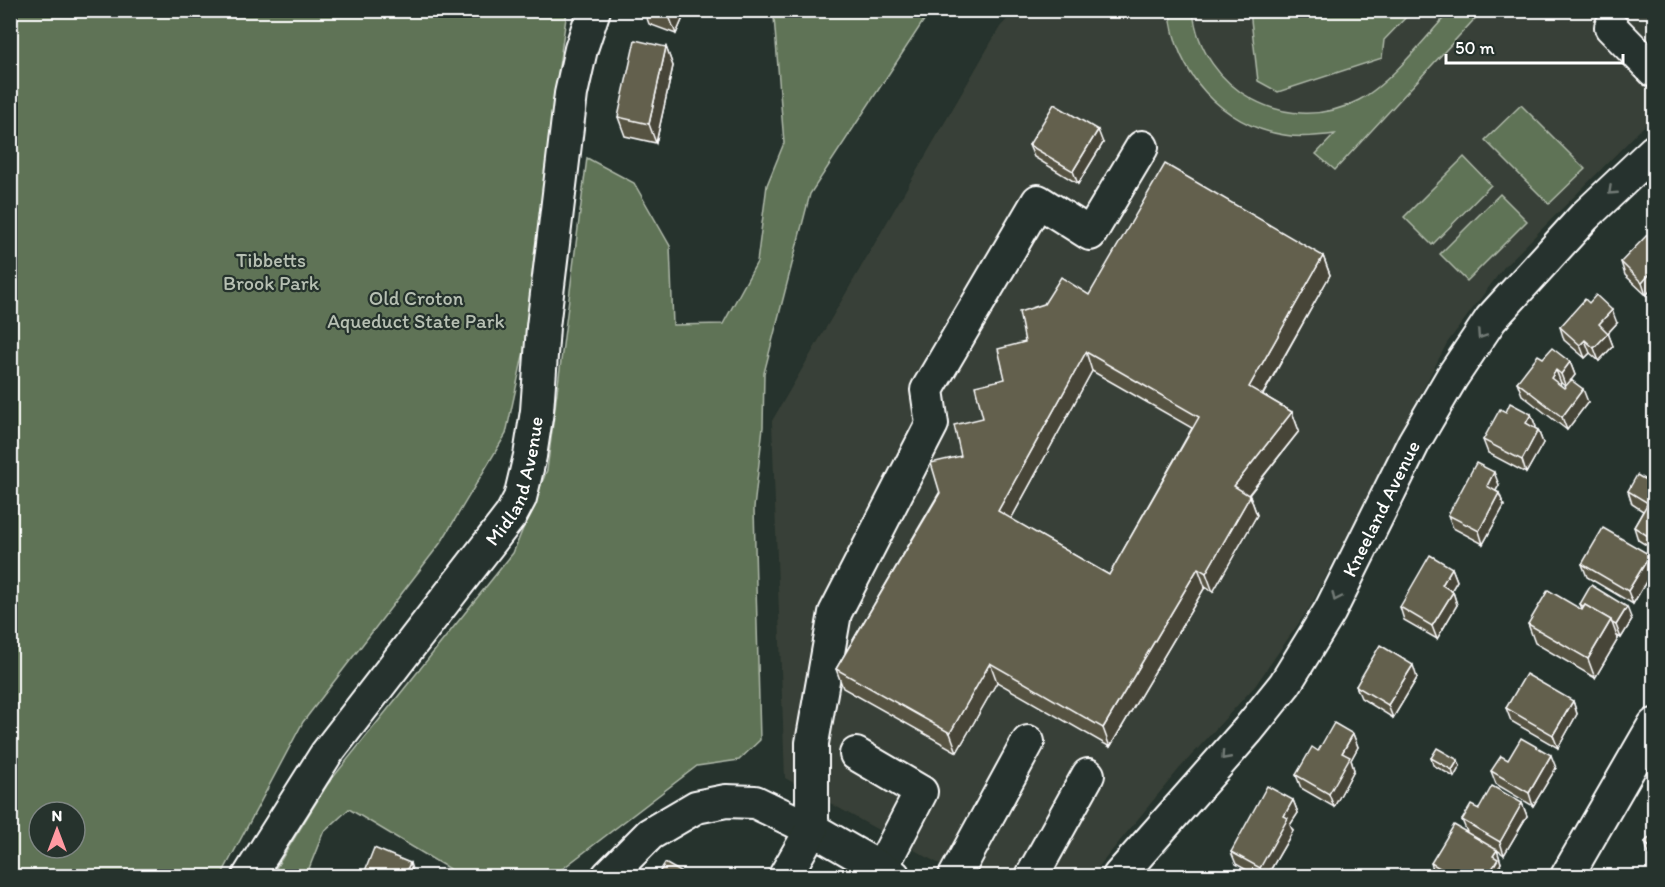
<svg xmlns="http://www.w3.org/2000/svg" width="1665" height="887" viewBox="0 0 1665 887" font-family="Itim,sans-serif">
  <rect width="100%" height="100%" fill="#26332d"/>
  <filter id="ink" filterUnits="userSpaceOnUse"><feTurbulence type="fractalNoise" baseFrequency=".0167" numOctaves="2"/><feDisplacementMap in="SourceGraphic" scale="12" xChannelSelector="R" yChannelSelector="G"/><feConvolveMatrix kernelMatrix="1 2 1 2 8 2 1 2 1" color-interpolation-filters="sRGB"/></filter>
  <g filter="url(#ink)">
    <path fill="#394137" d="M1015 11H1654V116L1504 267 1447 343 1310 607 1255 686 1179 769 1091 876H961L785 778 772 421 1000 27Z"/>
    <g fill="#5f7356" stroke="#afb9aa" stroke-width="1.5" fill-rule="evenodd">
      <path d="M10 11H567L555 94 524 351 506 434 442 541 303 722 221 876H11ZM39 812H75V848H39Z"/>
      <path d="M777 11H930L810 194 764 373 763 427 754 508 760 740 739 760 697 766 553 876H461L349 809 323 833 306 876H271L327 785 513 553 547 470 587 158 634 183 670 246 673 325 723 324 757 262 767 185 784 143 774 17Z"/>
      <path d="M1170 11H1193C1201 90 1288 138 1359 100 1390 84 1426 37 1450 11H1482L1335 170 1316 154 1335 134C1318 136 1301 138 1284 135 1223 126 1174 72 1170 11Z"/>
      <path d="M1250 11V10L1412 11 1384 40 1382 58 1278 92 1258 81Z"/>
      <path d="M1521 105 1585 169 1549 204 1485 140Z"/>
      <path d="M1464 157 1491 185 1432 245 1404 217Z"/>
      <path d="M1500 194 1527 221 1467 281 1440 254Z"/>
    </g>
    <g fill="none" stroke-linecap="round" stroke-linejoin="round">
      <defs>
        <g id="minor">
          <path d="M1611 27 1654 71"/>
          <path d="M856 754 921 792 881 869"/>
          <path id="s1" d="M249 876 326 754 511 515 520 498 530 456 537 411 543 327 571 94 581 49 594 10"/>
          <path d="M608 876 650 834 696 807 726 801 755 802 821 834 894 876"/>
          <path d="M785 876 812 829V743L835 613 932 424 927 390 1038 201 1090 234 1142 147"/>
          <path d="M955 876 1028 742"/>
          <path d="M1032 876 1088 775"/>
          <path id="s2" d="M1119 876 1248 730 1285 684 1330 611 1414 442 1452 377 1491 319 1585 216 1654 151"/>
          <path d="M1567 876 1654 725"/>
        </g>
      </defs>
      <use href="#minor" stroke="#fff" stroke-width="36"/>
      <use href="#minor" stroke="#26332d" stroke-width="32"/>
    </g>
    <g fill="#565343" stroke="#fff" stroke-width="1.5" fill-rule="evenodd">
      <path d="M644 10H690L689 14 685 13 676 34 649 24Z"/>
      <path d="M666 47 673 66 656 143 625 136 618 117Z"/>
      <path d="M1103 143 1078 184 1034 157 1029 145Z"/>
      <path d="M1654 240 1646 295 1625 275 1621 262Z"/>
      <path d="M1323 256 1330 275 1263 395 1292 412 1299 431 1249 495 1250 496 1257 515 1213 592 1205 587 1110 747 997 682 957 752 843 688 836 669 983 418 1025 342 1089 295ZM1092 371 1192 428 1109 575 1011 519Z"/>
      <path d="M1617 323 1608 333 1613 346 1599 361 1590 353 1585 358 1564 340 1560 327Z"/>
      <path d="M1543 358 1570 362 1575 375 1571 380 1588 402 1567 430 1522 395 1517 382ZM1561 383 1565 386 1564 388 1560 385Z"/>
      <path d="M1506 412 1531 414 1536 427 1535 428 1538 430 1543 443 1526 473 1488 453 1483 440Z"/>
      <path d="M1499 485 1496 491 1499 493 1504 506 1483 544 1453 528 1448 515Z"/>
      <path d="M1654 485V550L1638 540 1634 527 1643 511 1632 504 1628 491Z"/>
      <path d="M1582 564 1654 568 1633 604 1587 577Z"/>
      <path d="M1452 568 1457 581 1451 591 1453 592 1457 605 1437 639 1404 620 1400 607Z"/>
      <path d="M1580 604 1632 620 1621 638 1617 636 1618 639 1595 678 1535 643 1528 624 1582 609Z"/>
      <path d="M1417 678 1393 718 1361 698 1356 686Z"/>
      <path d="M1573 701 1577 714 1558 748 1511 721 1506 708Z"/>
      <path d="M1353 734 1358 747 1351 760 1354 770 1334 807 1301 788 1296 775 1318 751Z"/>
      <path d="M1431 758 1460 766 1454 777 1433 765Z"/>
      <path d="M1508 760 1556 768 1533 806 1496 784 1491 771Z"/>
      <path d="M1293 800 1298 813 1290 825 1293 831 1267 876H1257L1236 864 1231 852Z"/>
      <path d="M1522 803 1527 816 1504 855 1497 850 1501 863 1500 865 1502 872 1500 876H1435L1431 863 1467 832 1462 820 1479 809Z"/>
      <path d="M1654 826V860L1649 855 1645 842 1654 833 1652 828Z"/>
    </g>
    <g fill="#464437" stroke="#fff" stroke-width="1.5">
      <path d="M671 10H684L685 13 676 34 669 16Z"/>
      <path d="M666 47 673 66 656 143 649 124Z"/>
      <path d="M1098 130 1103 143 1078 184 1073 171Z"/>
      <path d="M1323 256 1330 275 1256 406 1249 387Z"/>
      <path d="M1654 269V287L1646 295 1642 283Z"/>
      <path d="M1612 310 1617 323 1604 337 1599 324Z"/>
      <path d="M1608 333 1613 346 1599 361 1594 348Z"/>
      <path d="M1585 340 1590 353 1585 358 1580 345Z"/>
      <path d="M1086 352 1092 371 1005 530 998 511Z"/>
      <path d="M1570 362 1575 375 1566 387 1561 374Z"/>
      <path d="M1556 370 1561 383 1555 391 1551 378Z"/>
      <path d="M1583 389 1588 402 1567 430 1562 417Z"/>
      <path d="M1292 412 1299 431 1241 504 1234 486Z"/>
      <path d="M1531 414 1536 427 1531 436 1526 423Z"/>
      <path d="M1538 430 1543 443 1526 473 1522 460Z"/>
      <path d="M1494 472 1499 485 1491 499 1487 486Z"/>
      <path d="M1499 493 1504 506 1483 544 1479 531Z"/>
      <path d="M1250 496 1257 515 1213 592 1206 573Z"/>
      <path d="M1650 555 1654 568 1633 604 1628 591Z"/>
      <path d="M1198 568 1205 587 1110 747 1103 728Z"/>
      <path d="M1452 568 1457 581 1447 598 1442 585Z"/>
      <path d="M1453 592 1457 605 1437 639 1432 626Z"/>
      <path d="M1627 607 1632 620 1621 638 1616 625Z"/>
      <path d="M1611 620 1618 639 1595 678 1588 659Z"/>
      <path d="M990 663 997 682 957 752 950 733Z"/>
      <path d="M1413 665 1417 678 1393 718 1388 705Z"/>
      <path d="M1573 701 1577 714 1558 748 1553 735Z"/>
      <path d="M1353 734 1358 747 1351 760 1354 770 1334 807 1329 794 1342 753Z"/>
      <path d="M1551 755 1556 768 1533 806 1529 793Z"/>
      <path d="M1458 760 1460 766 1454 777 1452 770Z"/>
      <path d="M1293 800 1298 813 1290 825 1293 831 1267 876H1263L1260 868 1284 816Z"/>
      <path d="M1522 803 1527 816 1504 855 1500 842Z"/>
      <path d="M1497 850 1501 863 1500 865 1502 872 1500 876H1488L1493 856Z"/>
      <path d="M410 863 414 876H404Z"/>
    </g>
    <g fill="#64614e" stroke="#fff" stroke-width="1.5" fill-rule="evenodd">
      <path d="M656 10H671L669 16Z"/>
      <path d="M635 40 666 47 649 124 618 117Z"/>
      <path d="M1054 104 1098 130 1073 171 1029 145Z"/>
      <path d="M1165 164 1323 256 1249 387 1292 412 1234 486 1250 496 1206 573 1198 568 1103 728 990 663 950 733 836 669 940 493 931 463 961 456 954 425 983 418 975 386 1005 379 998 349 1025 342 1019 312 1044 304 1061 277 1089 295ZM1086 352 1199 417 1109 575 998 511Z"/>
      <path d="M1648 234 1654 240V269L1642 283 1621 262Z"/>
      <path d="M1596 295 1612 310 1599 324 1608 333 1594 348 1585 340 1580 345 1560 327 1585 299 1589 303Z"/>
      <path d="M1552 348 1570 362 1561 374 1556 370 1551 378 1564 388 1571 380 1583 389 1562 417 1517 382 1538 355 1543 358Z"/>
      <path d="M1510 403 1531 414 1526 423 1538 430 1522 460 1483 440 1500 409 1506 412Z"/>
      <path d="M1476 463 1494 472 1487 486 1499 493 1479 531 1448 515Z"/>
      <path d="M1637 475 1654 485V540L1634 527 1648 503 1628 491Z"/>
      <path d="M1603 528 1650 555 1628 591 1582 564Z"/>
      <path d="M1430 555 1452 568 1442 585 1453 592 1432 626 1400 607Z"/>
      <path d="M1591 585 1627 607 1616 625 1612 623 1611 620 1585 605 1584 607 1580 604Z"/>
      <path d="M1548 590 1582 610 1585 605 1611 620 1588 659 1528 624Z"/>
      <path d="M1380 645 1413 665 1388 705 1356 686Z"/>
      <path d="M1526 674 1573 701 1553 735 1506 708Z"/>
      <path d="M1334 723 1353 734 1342 753 1350 757 1329 794 1296 775 1312 747 1318 751Z"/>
      <path d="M1521 738 1551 755 1529 793 1491 771 1501 756 1508 760Z"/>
      <path d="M1437 748 1458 760 1452 770 1431 758Z"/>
      <path d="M1267 786 1293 800 1284 816 1288 818 1260 868 1231 852Z"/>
      <path d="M1492 786 1522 803 1500 842 1462 820 1471 805 1479 809Z"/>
      <path d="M1454 825 1497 850 1493 856 1498 859 1488 876 1482 874 1481 876H1453L1431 863Z"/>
      <path d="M1654 833V852L1645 842Z"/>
      <path d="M374 848 410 863 404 876H363Z"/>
      <path d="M665 863 688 876H657Z"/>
    </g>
    <defs><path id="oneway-chevron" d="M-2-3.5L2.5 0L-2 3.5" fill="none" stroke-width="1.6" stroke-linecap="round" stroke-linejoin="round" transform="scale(1.5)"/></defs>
    <g stroke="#727a76">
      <use href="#oneway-chevron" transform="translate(1612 191) rotate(137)"/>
      <use href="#oneway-chevron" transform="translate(1481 335) rotate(124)"/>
      <use href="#oneway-chevron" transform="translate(1336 597) rotate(115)"/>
      <use href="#oneway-chevron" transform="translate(1225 756) rotate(132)"/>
    </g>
  </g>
  <g text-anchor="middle" stroke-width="4.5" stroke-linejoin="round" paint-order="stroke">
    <g font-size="20" fill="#b7c0b3" stroke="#26332d">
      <text x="271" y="267">Tibbetts<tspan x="271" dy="23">Brook Park</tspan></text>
      <text x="416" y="305">Old Croton<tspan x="416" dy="23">Aqueduct State Park</tspan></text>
    </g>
    <g font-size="20" fill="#fff" stroke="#26332d">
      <text dy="7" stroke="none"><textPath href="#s1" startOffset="480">Midland Avenue</textPath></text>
      <text dy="7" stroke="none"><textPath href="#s2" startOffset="454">Kneeland Avenue</textPath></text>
    </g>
  </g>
  <rect width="1665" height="887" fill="none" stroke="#26332d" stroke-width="36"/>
  <rect x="18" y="18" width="1629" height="851" fill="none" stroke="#fff" stroke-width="2" filter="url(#ink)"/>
  <g transform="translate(57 830)"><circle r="28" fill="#26332d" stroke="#7d8581" stroke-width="1.5"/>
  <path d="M0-4.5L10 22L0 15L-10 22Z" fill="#ff9aa2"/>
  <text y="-9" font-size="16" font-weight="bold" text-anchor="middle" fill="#ffffff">N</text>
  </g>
  <path d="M1446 54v9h177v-9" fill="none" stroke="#ffffff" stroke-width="3"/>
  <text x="1455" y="54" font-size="18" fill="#ffffff" stroke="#26332d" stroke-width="4.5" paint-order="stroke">50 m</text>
</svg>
